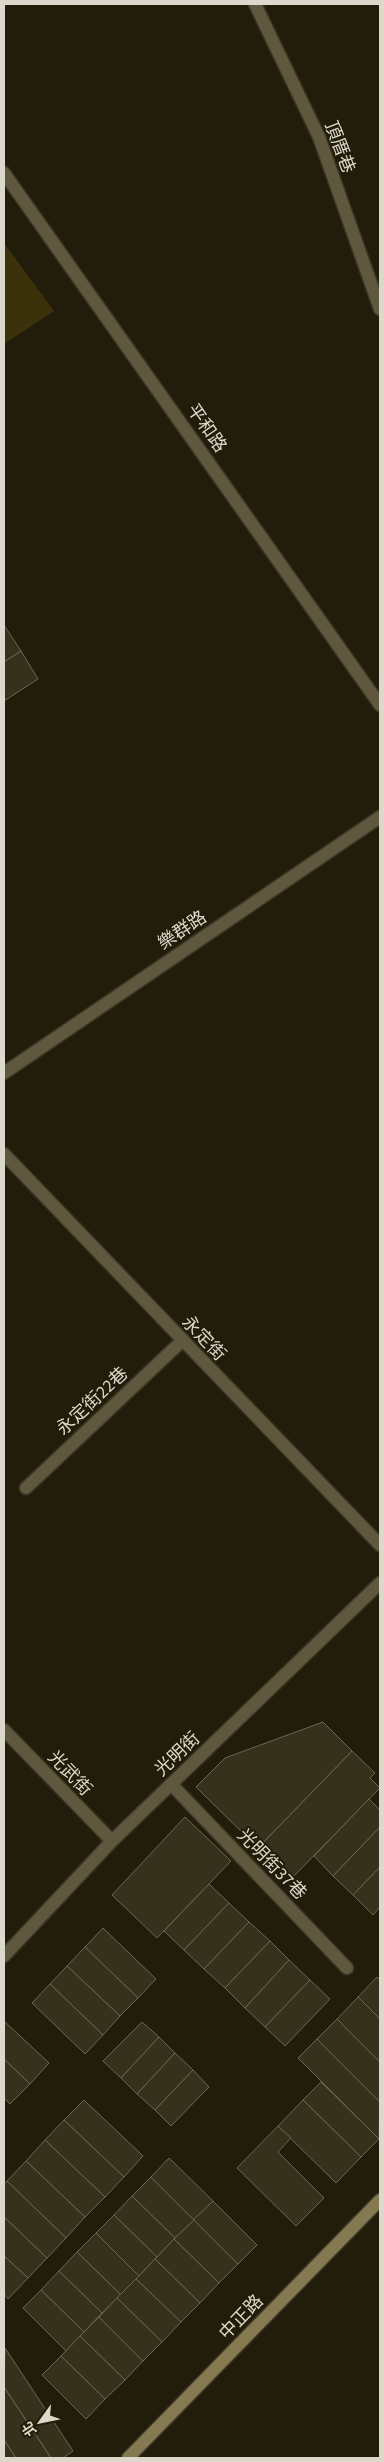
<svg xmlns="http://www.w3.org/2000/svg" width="384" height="2462" viewBox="0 0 384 2462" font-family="'Source Sans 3','Noto Sans TC',sans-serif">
  <rect width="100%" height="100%" fill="#221d0a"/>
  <path fill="#3b320b" d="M4 243 54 311 4 344Z"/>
  <g fill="#36311d" stroke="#6c6751">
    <path d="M4 625 21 651 4 662Z"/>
    <path d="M21 651 38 679 4 701V662Z"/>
    <path d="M323 1722 352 1751 258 1848 196 1787 225 1758Z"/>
    <path d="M352 1751 375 1773 370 1778 380 1788 291 1879 258 1848Z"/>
    <path d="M369 1799 380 1810V1827L333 1876 314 1856Z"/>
    <path d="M185 1817 231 1861 157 1938 112 1895Z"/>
    <path d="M380 1827V1867L353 1895 333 1876Z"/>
    <path d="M380 1867V1907L373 1915 353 1895Z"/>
    <path d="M209 1884 229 1903 184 1950 164 1931Z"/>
    <path d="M229 1903 249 1922 204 1969 184 1950Z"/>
    <path d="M249 1922 270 1941 225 1988 204 1969Z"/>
    <path d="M103 1928 156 1979 138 1998 85 1947Z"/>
    <path d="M270 1941 289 1960 245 2008 225 1988Z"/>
    <path d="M85 1947 138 1998 120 2016 67 1966Z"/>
    <path d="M289 1960 310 1980 265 2027 245 2008Z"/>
    <path d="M67 1966 120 2016 103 2035 50 1984Z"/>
    <path d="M377 1977 380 1980V2019L358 1997Z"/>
    <path d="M310 1980 330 1999 285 2046 265 2027Z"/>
    <path d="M50 1984 103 2035 85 2054 32 2003Z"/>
    <path d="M358 1997 380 2019V2062L337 2019Z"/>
    <path d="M337 2019 380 2062V2102L317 2039Z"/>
    <path d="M4 2021 49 2063 30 2084 4 2059Z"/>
    <path d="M142 2022 159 2037 121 2078 103 2061Z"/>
    <path d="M159 2037 175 2053 137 2094 121 2078Z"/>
    <path d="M317 2039 380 2102 379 2139 298 2058Z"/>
    <path d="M175 2053 193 2070 155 2110 137 2094Z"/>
    <path d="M4 2059 30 2084 10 2104 4 2098Z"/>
    <path d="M193 2070 209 2087 171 2126 155 2110Z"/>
    <path d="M321 2082 379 2139 361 2157 303 2100Z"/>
    <path d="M84 2100 143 2156 124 2177 64 2120Z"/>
    <path d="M303 2100 361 2157 336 2183 278 2126Z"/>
    <path d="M64 2120 124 2177 105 2197 45 2140Z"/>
    <path d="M278 2126 291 2138 278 2152 324 2198 296 2226 237 2168Z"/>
    <path d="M45 2140 105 2197 85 2217 26 2161Z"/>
    <path d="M169 2158 213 2201 194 2220 151 2177Z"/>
    <path d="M26 2161 85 2217 66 2238 7 2181Z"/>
    <path d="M151 2177 194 2220 175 2238 132 2196Z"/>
    <path d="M7 2181 66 2238 47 2258 4 2217V2184Z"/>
    <path d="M132 2196 175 2238 157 2257 114 2215Z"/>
    <path d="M213 2201 257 2245 238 2264 193 2220Z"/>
    <path d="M114 2215 157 2257 139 2276 96 2233Z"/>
    <path d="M4 2217 47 2258 28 2278 4 2256Z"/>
    <path d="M194 2220 238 2264 219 2283 174 2239Z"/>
    <path d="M96 2233 139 2276 121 2295 77 2252Z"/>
    <path d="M174 2239 219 2283 200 2303 155 2259Z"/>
    <path d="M77 2252 121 2295 102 2313 59 2271Z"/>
    <path d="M4 2256 28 2278 8 2299 4 2294Z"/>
    <path d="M155 2259 200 2303 181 2322 136 2279Z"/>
    <path d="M59 2271 102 2313 84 2332 41 2290Z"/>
    <path d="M136 2279 181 2322 162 2342 117 2298Z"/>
    <path d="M41 2290 84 2332 66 2351 23 2308Z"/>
    <path d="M117 2298 162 2342 143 2361 99 2317Z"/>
    <path d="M99 2317 143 2361 125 2380 80 2336Z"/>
    <path d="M80 2336 125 2380 105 2399 61 2356Z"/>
    <path d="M5 2348 73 2451 63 2458H51L4 2387Z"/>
    <path d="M61 2356 105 2399 86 2419 42 2375Z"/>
    <path d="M4 2387 51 2458H16L4 2440Z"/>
    <path d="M4 2440 16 2458H4Z"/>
  </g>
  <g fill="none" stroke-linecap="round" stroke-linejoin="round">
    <defs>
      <g id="lane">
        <path d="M26 1488 183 1340"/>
        <path d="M171 1784 347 1968"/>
      </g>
      <g id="street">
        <path d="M255 4 319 137 380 309"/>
        <path d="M4 173 380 705"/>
        <path d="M4 1073 380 817"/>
        <path d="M4 1154 380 1545"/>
        <path d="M4 1730 112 1841"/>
        <path d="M4 1956 112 1841 380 1583"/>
      </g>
      <path id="secondary" d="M128 2458 380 2200"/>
    </defs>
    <use href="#lane" stroke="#3c3725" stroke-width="15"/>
    <use href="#street" stroke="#3c3725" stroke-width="15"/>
    <use href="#secondary" stroke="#3c3725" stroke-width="15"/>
    <use href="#lane" stroke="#5f583f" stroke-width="12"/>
    <use href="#street" stroke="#5f583f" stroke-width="12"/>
    <use href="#secondary" stroke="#847950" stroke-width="12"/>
  </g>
  <g text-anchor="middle" stroke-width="4" stroke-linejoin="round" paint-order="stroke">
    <g font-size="18" fill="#dcd9cc" stroke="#221d0a">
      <text transform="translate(340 147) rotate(69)" y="6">頂厝巷</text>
      <text transform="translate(207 428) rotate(55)" y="6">平和路</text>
      <text transform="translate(182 930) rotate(-34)" y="6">樂群路</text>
      <text transform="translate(204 1338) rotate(46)" y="6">永定街</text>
      <text transform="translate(92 1401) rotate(-43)" y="6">永定街22巷</text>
      <text transform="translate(177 1754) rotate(-44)" y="6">光明街</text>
      <text transform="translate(70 1773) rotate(46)" y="6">光武街</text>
      <text transform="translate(272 1864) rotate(46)" y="6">光明街37巷</text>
      <text transform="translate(241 2317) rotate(-46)" y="6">中正路</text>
    </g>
  </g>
  <rect width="384" height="2462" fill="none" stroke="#dcd9cc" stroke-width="10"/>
  <g transform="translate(40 2422) rotate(237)" stroke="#221d0a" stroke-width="4" paint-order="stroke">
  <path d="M0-4L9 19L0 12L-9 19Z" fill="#dcd9cc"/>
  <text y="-8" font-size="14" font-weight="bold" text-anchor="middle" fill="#dcd9cc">北</text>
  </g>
</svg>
